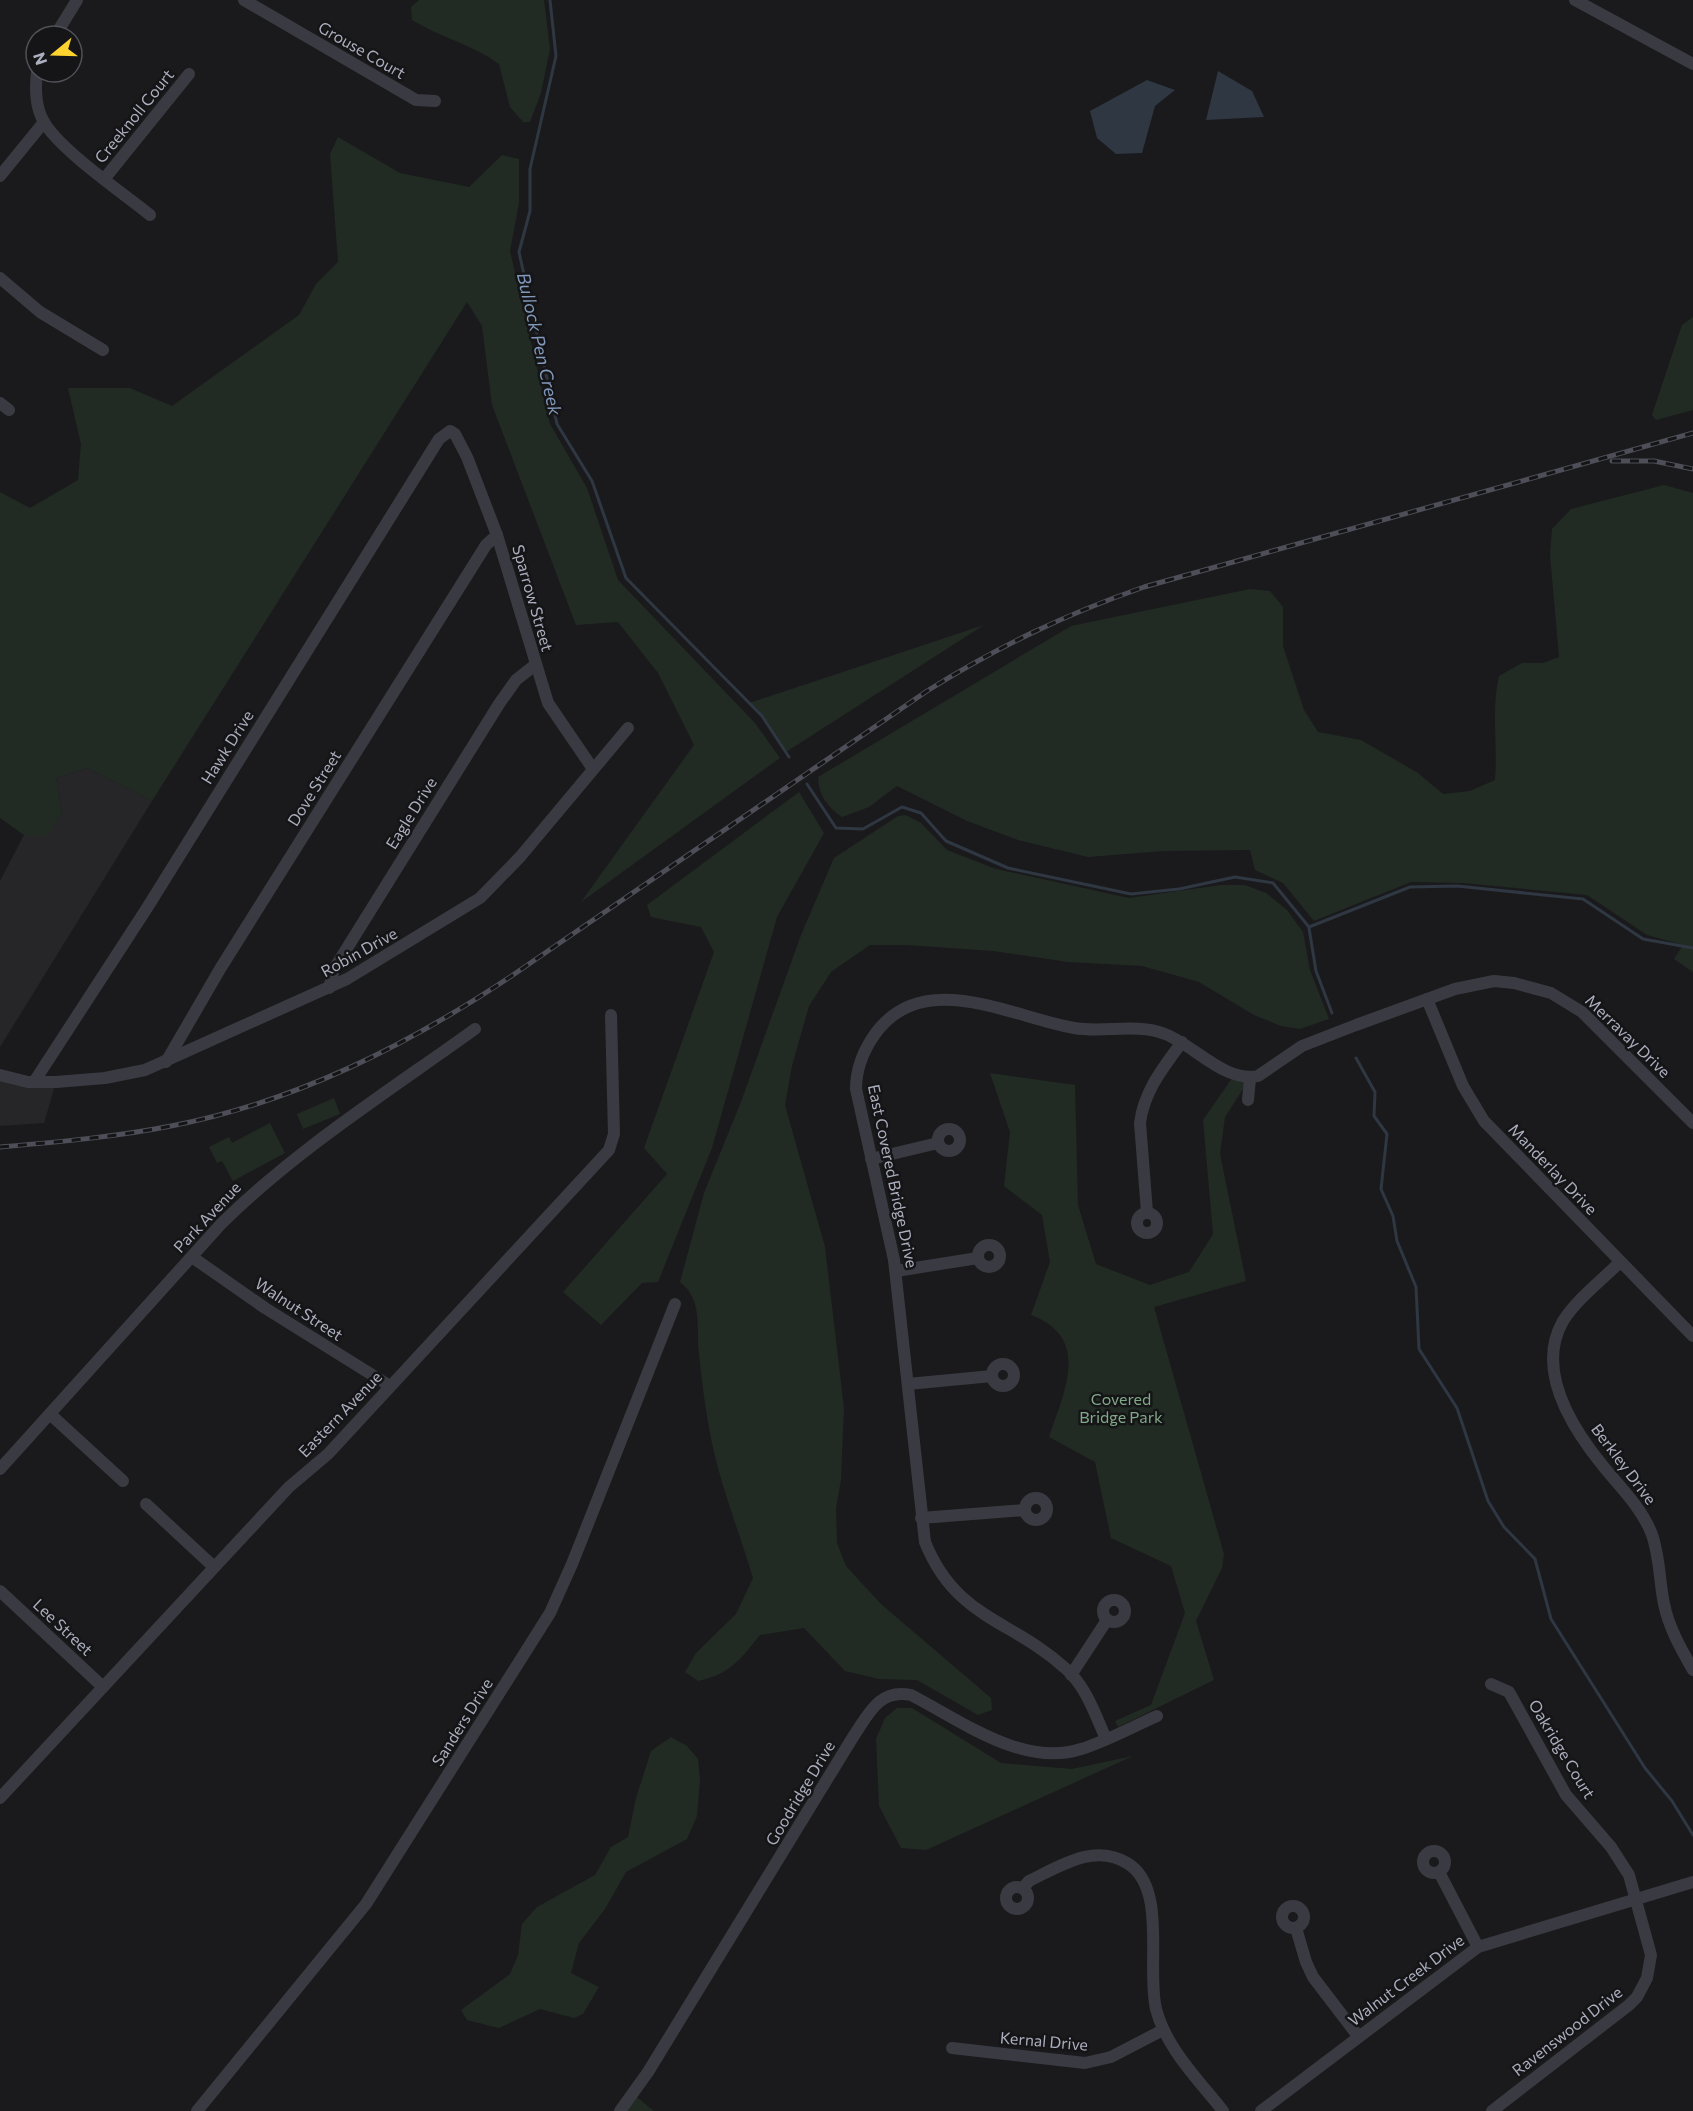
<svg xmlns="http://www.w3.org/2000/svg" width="1693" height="2111" viewBox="0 0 1693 2111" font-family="Commissioner,sans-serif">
  <rect width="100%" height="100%" fill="#1a1a1c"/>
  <g fill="#262629">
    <path d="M87 768 152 801 0 1047V881L24 835H48L62 813 56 778Z"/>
    <path d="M0 1075 56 1082 44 1123 0 1126Z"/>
  </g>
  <g fill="#212b23">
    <path d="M419 0H544L550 49 541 93 530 122H523L510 107 499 64C473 45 440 37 412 20L411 7Z"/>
    <path d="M338 137 400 173 469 187 502 155 519 159V203L510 251 550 424 587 488 618 580 755 723 780 758 581 902 694 745 658 673 618 622 576 625 492 405 482 326 467 302 152 801 87 768 56 778 62 813 48 836 24 835 0 818V492L30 508 78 480 81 444 68 388H130L172 406 299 315 316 284 338 262 330 154Z"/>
    <path d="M1693 317V410L1656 420 1652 415 1682 325Z"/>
    <path d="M1664 485 1693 493V972L1674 959 1683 945 1647 935 1587 895 1463 883 1411 882 1314 921 1283 883 1255 870 1250 850 1164 851 1088 857 1018 840 967 821 897 786 869 807 842 817C828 808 818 794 818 777L1071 626 1250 589 1270 591 1283 607V646L1304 710 1318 732 1361 740 1418 773 1443 794 1470 791 1495 780C1498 744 1491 711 1499 676L1522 663H1543L1559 657 1550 555 1552 529 1571 509Z"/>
    <path d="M984 625 786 752 762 716 749 703Z"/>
    <path d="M799 792 824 833 777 917 712 1148 658 1282 642 1283 601 1325 563 1292 667 1174 644 1148 714 952 701 927 651 917 647 905Z"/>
    <path d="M906 815 921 823 947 850 996 869 1129 898 1221 885H1245L1266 893 1287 910 1303 932 1310 970 1329 1019 1300 1029 1281 1026 1254 1015 1199 982 1142 966 1068 962 993 951 906 945H870L831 972 809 1006 792 1066 785 1105 825 1247 844 1408 841 1480 836 1508 837 1543 846 1566 881 1604 991 1698 992 1710 978 1715 917 1680 879 1679 845 1671 804 1628 760 1635C740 1660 730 1674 698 1681L685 1672 696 1653 736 1614 753 1578C742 1541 728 1505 718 1468 708 1431 703 1392 699 1354 696 1326 703 1300 680 1282L704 1193 741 1102 801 935 834 858 898 816Z"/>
    <path d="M990 1073 1075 1085 1078 1205 1096 1264 1150 1285 1189 1272 1213 1234 1203 1120 1235 1074 1250 1078 1225 1117 1220 1154 1246 1281 1154 1307 1224 1554 1222 1568 1196 1621 1214 1680 1118 1727 1115 1721 1151 1705 1185 1613 1171 1566 1111 1538 1095 1462 1049 1437C1064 1392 1092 1338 1031 1315L1050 1262 1042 1215 1004 1186 1010 1132Z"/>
    <path d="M334 1098 340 1114 303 1129 297 1114Z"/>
    <path d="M270 1123 285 1153 233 1181 222 1161 217 1163 209 1147 229 1137 232 1143Z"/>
    <path d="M897 1708H912L1001 1763 1072 1769 1133 1756 926 1850 901 1848 879 1806 876 1739 885 1718Z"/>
    <path d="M671 1737 687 1746 698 1759 700 1780 697 1816 687 1839 626 1872 605 1909 579 1943 571 1973 599 1987 583 2014 574 2018 540 2009 499 2028 467 2020 461 2010 510 1974 518 1955 522 1924 537 1907 595 1875 611 1847 628 1837 636 1798 651 1751Z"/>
    <path d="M633 2094 654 2111H627L623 2107Z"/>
  </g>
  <g fill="#2e3742">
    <path d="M1218 71 1252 91 1264 117 1206 120Z"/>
    <path d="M1147 80 1175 90 1155 106 1142 153 1116 154 1097 138 1090 111Z"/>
  </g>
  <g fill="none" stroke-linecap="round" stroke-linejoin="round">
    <g stroke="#2e3742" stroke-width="3">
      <path d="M550 0 556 56 530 169V211L519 252 557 424 592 481 626 578 762 716 789 757"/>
      <path d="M807 784 836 828 863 829 902 807 921 813 946 841 1008 868 1131 894 1179 889 1235 877 1273 883 1309 927 1410 887 1457 886 1583 899 1643 939 1693 948"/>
      <path d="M1309 928 1316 971 1332 1013"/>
      <path d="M1356 1058 1375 1092 1374 1116 1387 1134 1381 1189 1393 1216 1397 1241 1416 1287 1419 1349 1457 1408 1488 1501 1504 1527 1535 1559 1551 1619 1645 1768 1672 1801 1693 1835"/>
    </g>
    <g stroke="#3a3b42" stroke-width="12">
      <path d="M244 0 416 100 435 101"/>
      <path d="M1575 0 1693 64"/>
      <path d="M55 36 77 0"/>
      <path d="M37 72C35 89 35 107 44 122 60 150 123 193 150 215"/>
      <path d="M0 176 44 122"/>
      <path d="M105 178 189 74"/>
      <path d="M0 278 40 312 103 350"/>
      <path d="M0 403 9 410"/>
      <path d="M329 988 334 969 499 704 516 680 535 665"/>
      <path d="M1427 999 1463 1086 1484 1121 1693 1336"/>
      <path d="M166 1062 220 969 486 545 497 535"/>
      <path d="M0 1075 28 1082H56L105 1078 145 1070 347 979 480 898 520 857 628 728"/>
      <path d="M34 1082 147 908 439 439 450 431 455 434 467 457 497 535 548 703 593 769"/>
      <path d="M1248 1100 1250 1078"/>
      <circle cx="949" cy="1140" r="11"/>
      <path d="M871 1159 938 1143"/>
      <path d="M1147 1212 1140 1123C1144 1091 1163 1068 1182 1042"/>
      <circle cx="1147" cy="1223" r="10"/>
      <circle cx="989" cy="1256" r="11"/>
      <path d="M192 1257 265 1308 390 1386"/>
      <path d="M1620 1262C1602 1280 1577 1299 1563 1321 1535 1370 1572 1428 1603 1466 1620 1487 1640 1506 1651 1532 1660 1555 1659 1580 1664 1604 1669 1628 1681 1649 1693 1670"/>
      <path d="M896 1271 978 1258"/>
      <circle cx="1003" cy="1375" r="11"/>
      <path d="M908 1384 992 1376"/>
      <path d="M50 1414 123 1481"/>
      <path d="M0 1469 221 1224C297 1149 389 1091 475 1029"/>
      <circle cx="1036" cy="1509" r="11"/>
      <path d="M146 1504 214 1567"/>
      <path d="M921 1518 1025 1510"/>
      <path d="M0 1591 103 1687"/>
      <circle cx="1114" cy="1611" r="11"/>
      <path d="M1071 1675 1107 1620"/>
      <path d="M1491 1684 1509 1692 1566 1795 1611 1847 1629 1875 1651 1955 1647 1978 1637 1997 1629 2005 1492 2111"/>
      <path d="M1106 1739C1095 1714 1086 1686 1065 1668 1011 1619 956 1619 925 1542L894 1260 856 1089C856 1068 863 1051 875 1034 923 967 1011 1017 1074 1028 1104 1033 1136 1023 1165 1034 1194 1045 1225 1083 1258 1076L1302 1046 1356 1025 1455 989 1494 981 1514 983 1551 993 1582 1012 1693 1123"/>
      <path d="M0 1798 289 1487 328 1454 609 1150 614 1134 611 1015"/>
      <circle cx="1434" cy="1862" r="11"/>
      <path d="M1439 1872 1478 1947"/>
      <circle cx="1017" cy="1898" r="11"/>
      <path d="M1023 1888 1029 1881C1060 1866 1094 1843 1127 1863 1168 1887 1146 1967 1156 2009 1166 2048 1198 2079 1223 2111"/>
      <circle cx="1293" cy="1917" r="11"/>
      <path d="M1296 1928 1306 1962 1313 1977 1358 2036"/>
      <path d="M952 2048 1085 2063 1111 2057 1163 2030"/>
      <path d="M197 2111 366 1904 550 1613 572 1564 675 1304"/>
      <path d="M620 2111 648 2072 853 1737C868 1715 879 1688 911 1695 960 1720 1023 1768 1081 1749 1107 1741 1132 1727 1157 1716"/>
      <path d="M1261 2111 1478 1947 1693 1882"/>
    </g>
    <defs>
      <g id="rail">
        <path d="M1612 461H1654L1693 469"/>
        <path d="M0 1147C57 1142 115 1137 171 1126 295 1102 406 1046 510 977L927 691C999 646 1064 615 1144 587L1693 433"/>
      </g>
    </defs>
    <use href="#rail" stroke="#4d4e57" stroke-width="5"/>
    <use href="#rail" stroke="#151517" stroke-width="3" stroke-dasharray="9" stroke-linecap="butt"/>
  </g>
  <g text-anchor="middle" stroke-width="5" stroke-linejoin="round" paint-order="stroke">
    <g font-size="16" fill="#abaebd" stroke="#151517">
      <text transform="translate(362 50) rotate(30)" y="6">Grouse Court</text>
      <text transform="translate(134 116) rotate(-51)" y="6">Creeknoll Court</text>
      <text transform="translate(533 598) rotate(74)" y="6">Sparrow Street</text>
      <text transform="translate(227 747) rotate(-58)" y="6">Hawk Drive</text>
      <text transform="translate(314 788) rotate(-58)" y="6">Dove Street</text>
      <text transform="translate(411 813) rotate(-58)" y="6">Eagle Drive</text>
      <text transform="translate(359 952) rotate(-29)" y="6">Robin Drive</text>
      <text transform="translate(1628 1036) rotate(44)" y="6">Merravay Drive</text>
      <text transform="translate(1553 1169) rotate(46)" y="6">Manderlay Drive</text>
      <text transform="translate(893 1176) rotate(78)" y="6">East Covered Bridge Drive</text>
      <text transform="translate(207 1217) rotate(-47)" y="6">Park Avenue</text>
      <text transform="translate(299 1309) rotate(33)" y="6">Walnut Street</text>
      <text transform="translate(340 1414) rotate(-46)" y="6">Eastern Avenue</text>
      <text transform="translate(1624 1464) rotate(53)" y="6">Berkley Drive</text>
      <text transform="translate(63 1627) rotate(43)" y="6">Lee Street</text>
      <text transform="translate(462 1722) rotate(-58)" y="6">Sanders Drive</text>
      <text transform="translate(1562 1749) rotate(59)" y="6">Oakridge Court</text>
      <text transform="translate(800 1793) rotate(-59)" y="6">Goodridge Drive</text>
      <text transform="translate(1406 1980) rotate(-37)" y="6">Walnut Creek Drive</text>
      <text transform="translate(1567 2031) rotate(-38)" y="6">Ravenswood Drive</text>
      <text transform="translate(1044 2041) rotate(5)" y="6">Kernal Drive</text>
    </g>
    <g font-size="16" fill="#81a988" stroke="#151517">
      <text x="1121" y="1405">Covered<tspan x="1121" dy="18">Bridge Park</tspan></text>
    </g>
    <g font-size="18" font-style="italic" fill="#8098ba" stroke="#151517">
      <text transform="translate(539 344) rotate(77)" y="6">Bullock Pen Creek</text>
    </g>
  </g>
  <g transform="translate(54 54) rotate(251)"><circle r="28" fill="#151517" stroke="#515259" stroke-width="1.5"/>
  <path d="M0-4.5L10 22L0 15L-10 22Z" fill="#ffd32f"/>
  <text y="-9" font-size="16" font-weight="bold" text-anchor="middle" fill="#abaebd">N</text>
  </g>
</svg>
